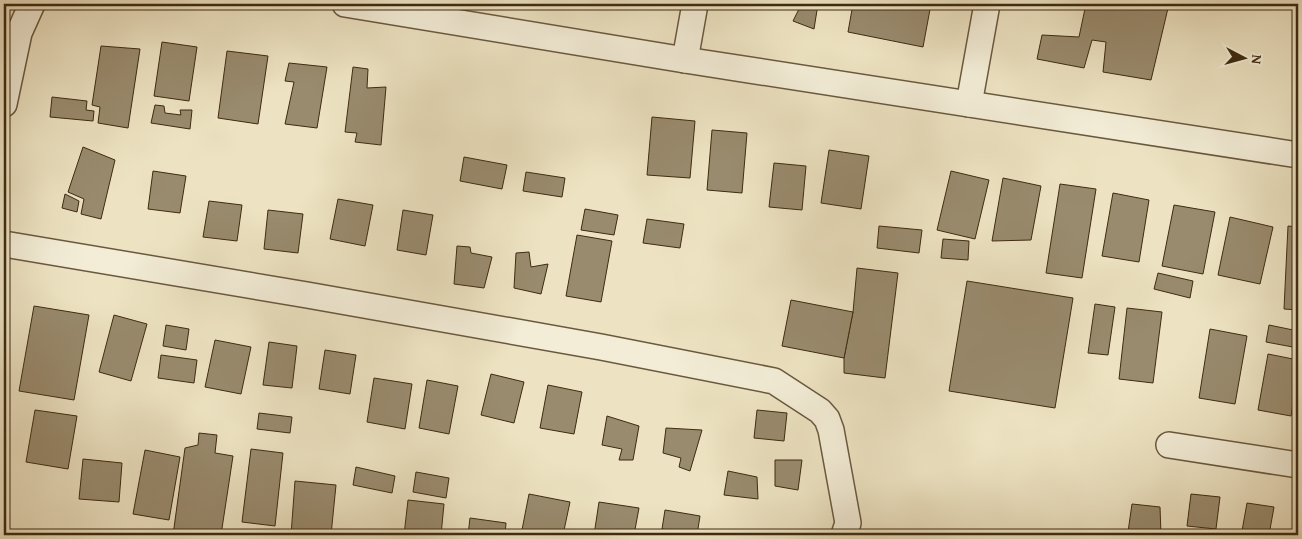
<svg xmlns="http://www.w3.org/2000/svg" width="1302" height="539" viewBox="0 0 1302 539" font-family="'Gentium Book Plus',serif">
  <rect width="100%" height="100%" fill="#ede3c2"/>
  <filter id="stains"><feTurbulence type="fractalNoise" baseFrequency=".004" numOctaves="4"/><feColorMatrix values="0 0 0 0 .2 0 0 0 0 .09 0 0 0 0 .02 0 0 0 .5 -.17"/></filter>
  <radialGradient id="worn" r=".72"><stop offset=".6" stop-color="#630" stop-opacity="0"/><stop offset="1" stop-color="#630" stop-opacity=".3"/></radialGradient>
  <g fill="#998b6e" stroke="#3e2b12">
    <path d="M760 4H818L814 29 793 21 800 7Z"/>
    <path d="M853 4H931L923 47 848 32Z"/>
    <path d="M1086 4H1169L1151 80 1103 72 1106 42 1092 40 1084 68 1037 59 1042 35 1079 37Z"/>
    <path d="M162 42 197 47 189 101 154 96Z"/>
    <path d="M101 46 140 49 128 128 98 123 100 107 92 105Z"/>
    <path d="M227 51 268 56 258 124 218 118Z"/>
    <path d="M289 63 327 67 317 128 285 124 294 82 285 81Z"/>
    <path d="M353 67 368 69 367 88 386 87 381 145 355 142 357 133 345 132Z"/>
    <path d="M52 97 87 101 86 110 94 111 93 121 50 117Z"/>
    <path d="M155 105 164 106 165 113 181 115 180 110H192L190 129 151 123Z"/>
    <path d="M652 117 695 121 690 178 647 175Z"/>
    <path d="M712 130 747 133 742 193 707 190Z"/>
    <path d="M83 147 115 160 101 219 81 214 84 199 68 192Z"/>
    <path d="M829 150 869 156 861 209 821 203Z"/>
    <path d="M464 157 507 165 502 189 460 181Z"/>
    <path d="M774 163 806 166 802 210 769 207Z"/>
    <path d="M153 171 186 176 180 213 148 209Z"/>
    <path d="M951 171 989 180 975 239 937 230Z"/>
    <path d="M526 172 565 178 562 197 523 191Z"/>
    <path d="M1003 178 1041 186 1031 240 992 241Z"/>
    <path d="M1060 184 1096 189 1082 278 1046 273Z"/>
    <path d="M1113 193 1149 200 1139 262 1102 256Z"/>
    <path d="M65 194 79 201 77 212 62 208Z"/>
    <path d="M338 199 373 205 365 246 330 239Z"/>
    <path d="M209 201 242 205 237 241 203 237Z"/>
    <path d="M1174 205 1215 212 1203 274 1162 266Z"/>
    <path d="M585 209 618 215 614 235 581 230Z"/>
    <path d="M268 210 303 214 298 253 264 249Z"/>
    <path d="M403 210 433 215 426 255 397 250Z"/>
    <path d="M1230 217 1273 227 1260 284 1218 275Z"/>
    <path d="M647 219 684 224 680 248 643 243Z"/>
    <path d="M879 226 922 230 919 253 877 248Z"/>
    <path d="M1288 226 1298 227V310L1284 309Z"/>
    <path d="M577 235 612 241 601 302 566 296Z"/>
    <path d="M943 239 969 241 968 260 941 258Z"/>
    <path d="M457 246 470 247 471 253 492 257 484 288 454 284Z"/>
    <path d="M529 252 531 267 548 264 541 294 514 288 516 253Z"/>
    <path d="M857 268 898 273 885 378 844 373V358L853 312Z"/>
    <path d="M1158 273 1193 281 1190 298 1154 289Z"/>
    <path d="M967 281 1073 298 1055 408 949 391Z"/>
    <path d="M791 300 853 312 844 358 782 346Z"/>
    <path d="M1095 304 1115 307 1108 355 1088 353Z"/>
    <path d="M34 306 89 315 74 400 19 391Z"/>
    <path d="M1127 308 1162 312 1153 383 1119 379Z"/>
    <path d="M114 315 147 324 131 381 99 372Z"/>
    <path d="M166 325 189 329 186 350 163 346Z"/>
    <path d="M1269 325 1298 331V348L1266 342Z"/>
    <path d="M1210 329 1247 336 1235 404 1199 398Z"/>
    <path d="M215 340 251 347 241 394 205 387Z"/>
    <path d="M269 342 297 346 292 388 263 385Z"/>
    <path d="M325 350 356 355 350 394 319 389Z"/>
    <path d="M1268 354 1298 360V376L1291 416 1258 410Z"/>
    <path d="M161 355 197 360 194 383 158 378Z"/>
    <path d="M491 374 524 382 514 423 481 415Z"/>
    <path d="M374 378 412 384 405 429 367 422Z"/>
    <path d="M427 380 458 386 449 434 419 428Z"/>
    <path d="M548 385 582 392 574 434 540 428Z"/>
    <path d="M35 410 77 416 68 469 26 462Z"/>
    <path d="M757 410 787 413 784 441 754 438Z"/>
    <path d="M259 413 292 417 290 433 257 429Z"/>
    <path d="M607 416 639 426 633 460H619L622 449 602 445Z"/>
    <path d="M666 428 702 430 690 471 679 467 681 458 663 453Z"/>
    <path d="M199 433 217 435 215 453 233 456 221 535H173L185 448 198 445Z"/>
    <path d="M251 449 283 453 275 526 242 522Z"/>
    <path d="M145 450 180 457 169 520 133 514Z"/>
    <path d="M83 459 122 463 119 502 79 499Z"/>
    <path d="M775 460H802L798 490 775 486Z"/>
    <path d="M356 467 395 476 392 493 353 485Z"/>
    <path d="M728 471 757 477 758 499 724 495Z"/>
    <path d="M416 472 449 478 446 498 413 492Z"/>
    <path d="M295 481 336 485 331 535H291Z"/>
    <path d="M529 494 570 502 563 535H521Z"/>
    <path d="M1191 494 1220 497 1216 529 1187 526Z"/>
    <path d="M408 500 444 504 441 535H404Z"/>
    <path d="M599 502 639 508 634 535H594Z"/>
    <path d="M1247 503 1274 507 1269 535 1242 531Z"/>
    <path d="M1132 504 1160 507 1161 535H1144L1128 532Z"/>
    <path d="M665 510 700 516 697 535 662 529Z"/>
    <path d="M470 518 506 523 505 535H468Z"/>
  </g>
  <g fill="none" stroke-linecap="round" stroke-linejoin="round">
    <defs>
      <g id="minor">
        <path d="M345 4 685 60 1298 155"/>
        <path d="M685 60 695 4"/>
        <path d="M4 104 19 33 32 4"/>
        <path d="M969 104 987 4"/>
        <path d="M4 244 307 295 601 347 774 381 820 411 827 419 831 430 848 523 844 535"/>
        <path d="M1169 445 1298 465"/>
      </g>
    </defs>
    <use href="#minor" stroke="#6a593e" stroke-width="28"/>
    <use href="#minor" stroke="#f3edd7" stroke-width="25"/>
  </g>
  <rect width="1302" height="539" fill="none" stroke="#ede3c2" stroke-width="20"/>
  <rect x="5" y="5" width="1292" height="529" fill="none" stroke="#3e2b12" stroke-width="2.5"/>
  <rect x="10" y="10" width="1282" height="519" fill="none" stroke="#3e2b12"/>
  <g transform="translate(1244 58) rotate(96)" stroke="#f3edd7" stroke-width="4" paint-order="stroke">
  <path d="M0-4L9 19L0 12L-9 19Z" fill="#3e2b12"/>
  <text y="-8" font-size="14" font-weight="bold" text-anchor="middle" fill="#3e2b12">N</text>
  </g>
  <rect width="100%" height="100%" filter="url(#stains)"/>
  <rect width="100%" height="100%" fill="url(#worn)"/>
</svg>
